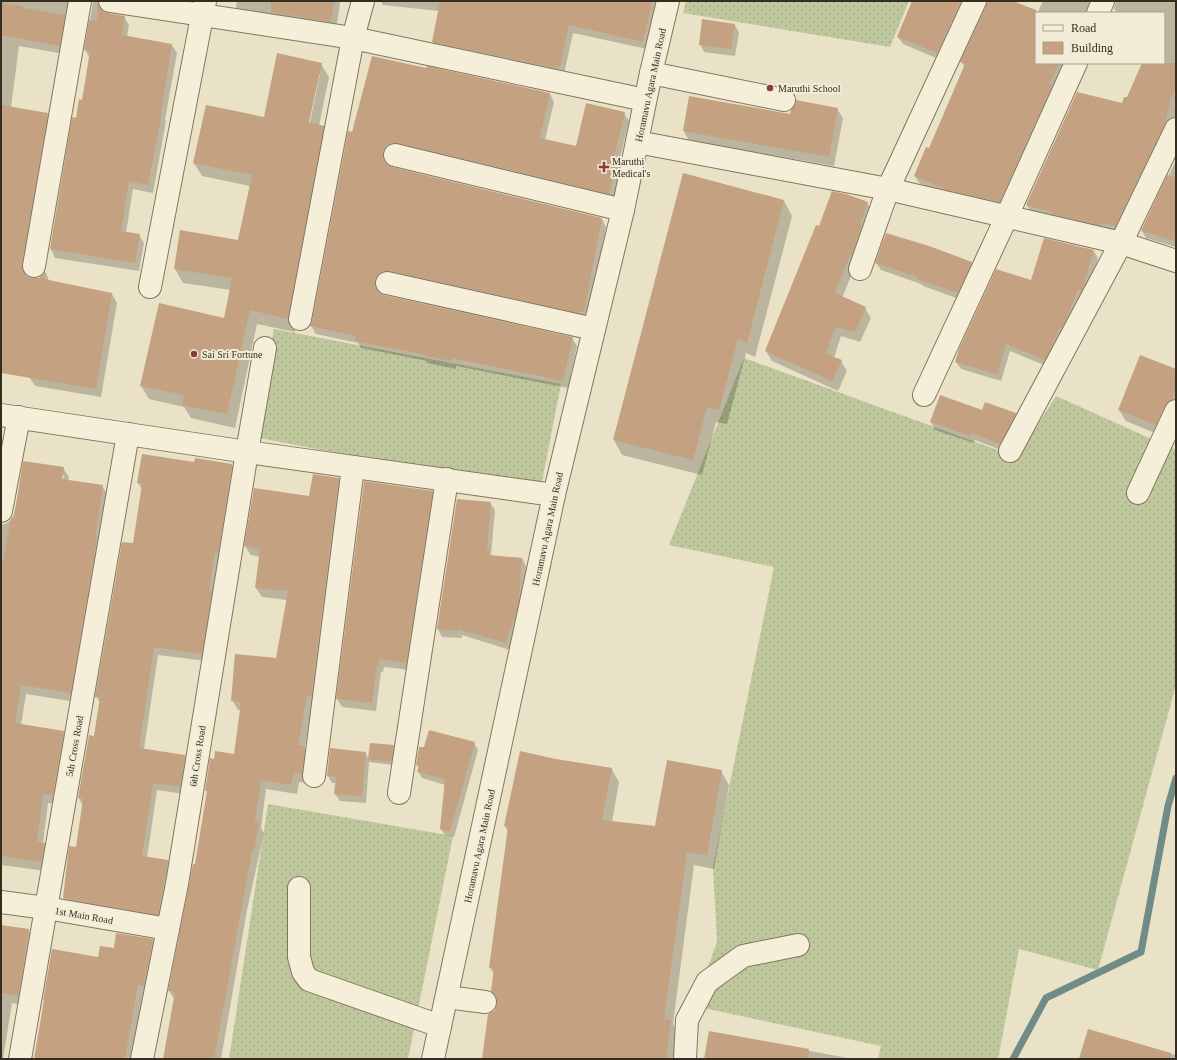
<svg xmlns="http://www.w3.org/2000/svg" width="1177" height="1060" viewBox="0 0 1177 1060" font-family="'Times New Roman',serif">
  <defs>
    <pattern id="grass-dots" width="8" height="8" patternUnits="userSpaceOnUse"><rect width="8" height="8" fill="#bfc79c"/><path d="M2 2h.1M6 6h.1" fill="none" stroke="#a5ab86" stroke-width="1.8" stroke-linecap="round"/></pattern>
  </defs>
  <rect width="100%" height="100%" fill="#eae2c7"/>
  <g fill="url(#grass-dots)">
    <path d="M686 1H909L890 47 683 13Z"/>
    <path d="M274 329 561 384 540 492 254 437Z"/>
    <path d="M744 358 1017 457 1056 396 1176 450V685L1098 970 1019 949 998 1059H878L881 1046 685 1004 694 1005 717 942 713 867 774 567 669 545Z"/>
    <path d="M268 804 453 836 408 1059H229Z"/>
  </g>
  <g fill="#0003" fill-rule="evenodd">
    <path d="M1 1H76L64 54 19 46 11 107 47 114 52 122 26 273V277L32 279H39L46 272 49 281 112 294 117 303 101 397 35 386 30 378 1 341Z"/>
    <path d="M93 1H105L102 8V12L124 17 129 25 127 37 172 45 177 53 165 120 166 121 153 193 133 189 126 233 139 235 144 243 139 271 55 258 51 249 73 119H77L83 101 90 59 85 50Z"/>
    <path d="M145 1H194L192 8Z"/>
    <path d="M237 1H339L340 3 336 31 241 17 236 7Z"/>
    <path d="M381 1H658L647 49 573 33 564 74 438 50 433 42 439 11 383 5Z"/>
    <path d="M913 1H970L941 60 903 44 898 37Z"/>
    <path d="M988 1H1011L1038 12 1043 1H1098L1088 13H1036V63H1067L1004 209 952 197 919 183 915 176 929 150 965 68 962 62Z"/>
    <path d="M1116 1H1176V125L1119 233 1031 213 1027 205 1123 105 1127 99 1143 63H1164V13H1117L1114 8Z"/>
    <path d="M735 25 739 33 735 56 704 52 700 44Z"/>
    <path d="M321 64 329 77 319 126H323L331 140 295 332 257 324 235 428 191 418 184 407 149 399 141 386 224 319 231 290 183 283 175 269 238 241 250 186 202 176 194 163 264 118ZM318 74H320L309 127H307Z"/>
    <path d="M550 94 554 102 545 140 577 147 624 113 629 121 619 162 621 167 613 201 387 161V165L392 168 602 219 606 227 588 320 379 288V294L384 296 572 338 577 346 568 388 456 366V369L427 363V361L361 348 358 343 316 334 311 326 353 133Z"/>
    <path d="M690 97 791 115 837 109 843 118 834 166 689 141 684 131Z"/>
    <path d="M1176 160V247L1146 238 1142 231Z"/>
    <path d="M683 175 784 201 792 216 755 357 746 353 727 424 716 422 702 475 622 455 614 440Z"/>
    <path d="M867 203 873 213 856 264 842 298 865 308 871 318 860 342 841 336 834 358 841 361 847 371 838 391 772 361 766 351 820 227Z"/>
    <path d="M1093 250 1098 258 1086 298 1049 367 1010 351 1001 381 961 369 956 362 1032 281Z"/>
    <path d="M876 263H971L975 270 962 300 923 286 921 284 881 270Z"/>
    <path d="M1176 370V412L1162 436 1126 421 1119 410Z"/>
    <path d="M983 412 1016 414 1020 421 1004 451 975 440 974 443 935 430 931 422Z"/>
    <path d="M24 462 63 468 69 477 68 481 102 486 108 495 76 702 26 694 21 725 63 732 69 741 58 804 48 803 43 843 44 844 50 853 46 871 1 865V524H5L11 520 14 514ZM62 475H64L62 484Z"/>
    <path d="M195 463 232 465 236 472 206 661 158 655 144 749 185 756 189 763 184 794 157 790 147 858 168 861 172 869 162 922 69 906 64 898 77 849 83 807 79 798 90 736 94 737 100 703 96 696 134 544 142 489 138 483Z"/>
    <path d="M338 478 344 488 316 706 312 705 305 747 310 756 307 783 299 782 297 794 266 789 261 828 264 833 247 910 221 1059H164L175 1000 169 991 196 865 208 794 206 790 215 760 235 755 241 710H238L232 700 277 659 287 600 262 597 256 588 260 557 251 555 245 546 310 497Z"/>
    <path d="M365 482 432 492 437 499 410 670 384 667 383 672H381L376 711 342 707 337 699Z"/>
    <path d="M458 500 490 503 495 510 491 555 492 556 522 558 526 566 523 607 510 650 462 635V638L442 637 438 629Z"/>
    <path d="M474 743 478 750 454 837 445 835 441 829 445 785 422 778 418 771 419 768 417 765 425 748Z"/>
    <path d="M393 746 395 749 393 765 369 762 366 803 340 801 335 794 336 783H332L328 776 365 753 369 759Z"/>
    <path d="M556 760 611 768 619 782 612 822 656 827 721 771 729 785 714 869 694 865 673 1024 679 1035 675 1059H483L498 1002 492 991 494 974 490 968 508 832 505 826Z"/>
    <path d="M1 926 28 930 34 940 23 1005 12 1003 3 1059H1Z"/>
    <path d="M153 940 158 949 149 995 143 994 132 1057 134 1059H35L99 958 115 949Z"/>
    <path d="M1089 1030 1176 1055V1059H1081Z"/>
    <path d="M709 1032 853 1059H705Z"/>
  </g>
  <g fill="none" stroke-linecap="round" stroke-linejoin="round">
    <path stroke="#6f8c87" stroke-width="7" d="M1013 1059 1046 998 1141 952 1168 806 1176 778"/>
  </g>
  <g fill="#c4a281">
    <path d="M271 1H334L331 22 271 12Z"/>
    <path d="M440 1H652L643 42 569 25 560 67 557 66 556 68 432 42Z"/>
    <path d="M912 1H961L937 53 897 37Z"/>
    <path d="M987 1H1013L1036 10V63H1059L1049 85H1052L1000 202 947 190 914 176 926 147 929 148 965 64 960 62 986 6Z"/>
    <path d="M1 3 23 6V8L65 15 60 46 1 35Z"/>
    <path d="M98 3 103 11 108 13 125 16 122 35 172 44 161 112H162L148 185 129 181 121 231 140 234 135 263 50 249 72 117 76 118 79 99 82 100 90 51 84 50 89 20 97 21Z"/>
    <path d="M702 19 735 24 731 49 699 45Z"/>
    <path d="M277 53 322 63 309 122 324 126 288 319 250 310 227 414 182 405 184 395 140 386 159 303 224 318 232 278 174 269 180 230 238 240 252 175 193 163 206 105 264 117Z"/>
    <path d="M372 56 426 68 427 66 550 93 540 138 576 146 586 103 625 112 614 157 617 158 609 194 398 143H392L386 146 383 152V159L386 164 392 167 602 218 584 312 578 311V313L390 271H383L378 275 375 280V287L379 292 384 295 573 337 563 381 452 358 451 361 422 355V354L355 341 356 336 310 326 312 321 348 131 352 132Z"/>
    <path d="M1142 63H1176V88L1171 98 1165 124 1115 226 1102 223 1101 226 1051 214 1052 212 1026 205 1077 92 1122 103 1124 97H1127Z"/>
    <path d="M689 96 790 114 791 110 796 103V100L838 108 829 157 683 131Z"/>
    <path d="M1 105 48 113 22 264V271L26 276 32 278H39L43 274 45 270 44 279 112 293 96 389 1 373Z"/>
    <path d="M683 173 784 200 747 343 738 339 719 410 707 407 693 460 613 440Z"/>
    <path d="M1167 175 1176 178V241L1141 231Z"/>
    <path d="M832 191 846 194 868 202 860 224 862 225 852 255H850L835 293 866 307 855 332 835 327 826 354 842 360 832 381 765 351 816 225 819 226Z"/>
    <path d="M886 233 929 246 972 262 958 293 917 279 918 277 875 263Z"/>
    <path d="M1044 238 1094 250 1082 290 1081 291 1078 290 1064 324 1062 328 1060 327 1045 360 1006 344 997 374 955 362 959 349 996 269 1031 280Z"/>
    <path d="M1140 355 1176 369V390L1172 399 1169 401 1165 406 1156 425 1118 410Z"/>
    <path d="M940 395 982 410 985 402 1016 413 1000 444 971 433 970 436 930 422Z"/>
    <path d="M142 454 194 462 195 458 232 464 218 553H215L209 590 212 591 202 654 154 647 139 748 185 755 180 787 153 783 142 856 168 860 158 915 63 898 69 846 76 847 83 799 78 798 89 735 94 736 100 697H95L122 542 133 543 142 484 137 483Z"/>
    <path d="M23 461 64 467 62 479 103 485 95 538H97L71 693 21 685 15 723 64 731 53 795 43 794 37 842 45 843 41 862 1 856V574L11 518H14Z"/>
    <path d="M313 474 339 478 311 697 307 696 298 745 305 746 302 774 294 773 291 785 261 780 255 822 259 823 254 851H252L243 900 214 1059H163L175 992 168 991 193 864H195L207 791H205L210 758 214 759 215 751 234 754 241 702 231 701 235 654 276 658 288 591 255 588 260 549 244 546 254 488 309 496Z"/>
    <path d="M364 481 433 491 406 663 379 659V665H377L372 703 336 699Z"/>
    <path d="M457 499 491 502 487 550H489V555L522 558 519 599 516 613 506 643 458 629V631L437 629Z"/>
    <path d="M429 730 475 742 450 831 440 829 445 779 417 772 419 766 416 765 419 747H424Z"/>
    <path d="M370 743 394 745 391 762 368 759Z"/>
    <path d="M330 748 366 752 362 796 334 794 336 777 327 776Z"/>
    <path d="M520 751 556 759 612 768 602 820 655 826 667 760 722 770 707 855 687 852 664 1019 671 1020 666 1059H482L488 1014 495 1010 497 1003 496 997 491 991 494 968H489L508 827 504 826Z"/>
    <path d="M1 925 29 929 18 996 1 993Z"/>
    <path d="M116 933 153 939 144 986 138 985 125 1059H34L44 1000H43L52 949 98 957 100 946 114 948Z"/>
    <path d="M1088 1029 1171 1053 1170 1059H1079Z"/>
    <path d="M709 1031 809 1049 808 1059H704Z"/>
  </g>
  <g fill="none" stroke-linecap="round" stroke-linejoin="round">
    <defs>
      <g id="minor">
        <path d="M110 1 353 38 645 100"/>
        <path d="M1098 13 1103 1"/>
        <path d="M651 73 784 100"/>
        <path d="M637 142 888 189 1121 243 1176 261"/>
        <path d="M395 155 623 210"/>
        <path d="M34 266 80 1"/>
        <path d="M860 269 888 189 975 1"/>
        <path d="M387 283 594 329"/>
        <path d="M150 287 205 1"/>
        <path d="M300 319 353 38 363 1"/>
        <path d="M924 395 1007 216 1076 63"/>
        <path d="M1 415 254 453 554 495"/>
        <path d="M1010 451 1121 243 1176 129"/>
        <path d="M1138 493 1176 411"/>
        <path d="M1 511 19 417"/>
        <path d="M314 776 353 467"/>
        <path d="M399 793 447 479"/>
        <path d="M299 888V957L303 972 309 980 440 1026"/>
        <path d="M1 902 46 908 168 929"/>
        <path d="M447 997 485 1002"/>
        <path d="M20 1059 128 434"/>
        <path d="M142 1059 177 884 247 452 265 348"/>
        <path d="M433 1059 554 495 623 210 651 73 668 1"/>
        <path d="M685 1059 687 1020 707 982 743 956 798 945"/>
      </g>
    </defs>
    <use href="#minor" stroke="#84755e" stroke-width="24"/>
    <use href="#minor" stroke="#f5efda" stroke-width="22"/>
  </g>
  <g fill="#8c3a35" stroke="#f2ecd6" stroke-width="1.5">
    <circle cx="770" cy="88" r="4"/>
    <path d="M602 161h4v4h4v4h-4v4h-4v-4h-4v-4h4z"/>
    <circle cx="194" cy="354" r="4"/>
  </g>
  <g text-anchor="middle" stroke-width="4" stroke-linejoin="round" paint-order="stroke">
    <g font-size="10" fill="#362c20" stroke="#f2ecd6">
      <text transform="translate(650 85) rotate(-78)" y="4">Horamavu Agara Main Road</text>
      <text transform="translate(547 529) rotate(-78)" y="4">Horamavu Agara Main Road</text>
      <text transform="translate(74 746) rotate(-80)" y="4">5th Cross Road</text>
      <text transform="translate(197 756) rotate(-81)" y="4">6th Cross Road</text>
      <text transform="translate(479 846) rotate(-78)" y="4">Horamavu Agara Main Road</text>
      <text transform="translate(84 915) rotate(10)" y="4">1st Main Road</text>
    </g>
    <g font-size="10" fill="#362c20" stroke="#f2ecd6" text-anchor="start">
      <text x="778" y="92">Maruthi School</text>
      <text x="612" y="165">Maruthi<tspan x="612" dy="12">Medical's</tspan></text>
      <text x="202" y="358">Sai Sri Fortune</text>
    </g>
  </g>
  <rect width="1177" height="1060" fill="none" stroke="#362c20" stroke-width="4"/>
  <rect x="1035" y="12" width="130" height="52" fill="#f2ecd6" stroke="#a79f8d"/>
  <rect x="1043" y="25" width="20" height="6" fill="#f5efda" stroke="#a79f8d"/>
  <text x="1071" y="32" font-size="12" fill="#362c20">Road</text>
  <rect x="1043" y="42" width="20" height="12" fill="#c4a281" stroke="#a79f8d"/>
  <text x="1071" y="52" font-size="12" fill="#362c20">Building</text>
</svg>
